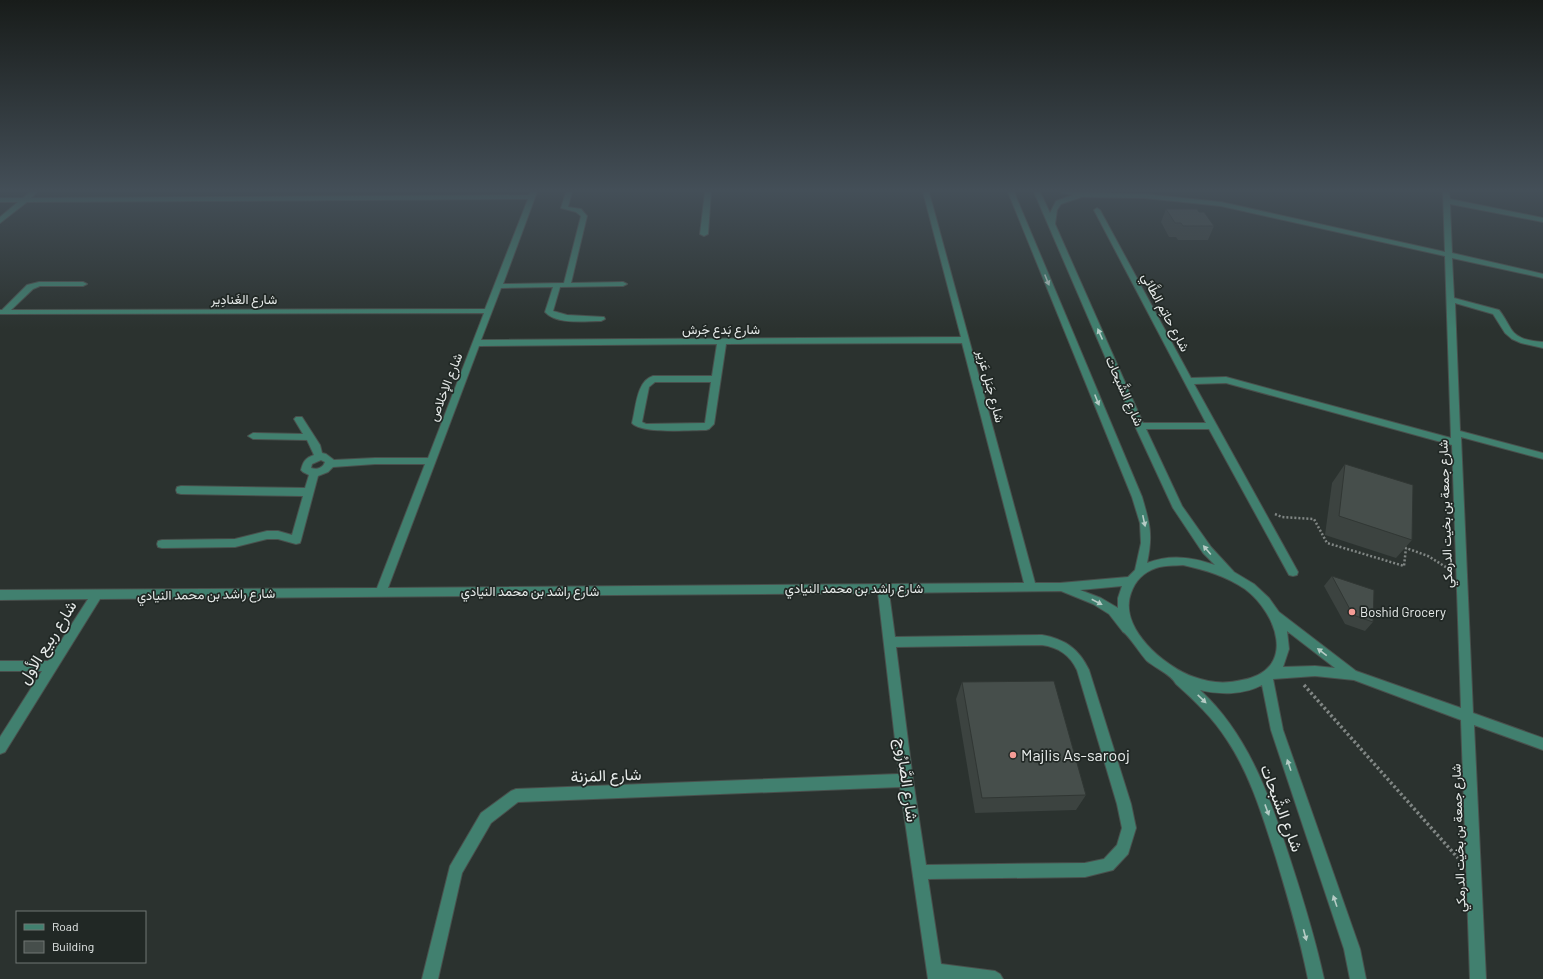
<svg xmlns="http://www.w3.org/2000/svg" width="1543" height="979" viewBox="0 0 1543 979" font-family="Barlow,Vazirmatn,sans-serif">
  <rect width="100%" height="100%" fill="#2b322f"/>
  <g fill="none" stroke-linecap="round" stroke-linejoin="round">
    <defs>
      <g id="minor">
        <path d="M30 192H37L31 198 529 195 531 192H537L503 284 564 283 581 216 576 212 561 208 566 192H572L568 207 581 209 587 216 571 283 623 282 627 284 623 286 560 287 553 311 567 315 604 317 605 319 601 321C584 321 557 325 545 312L553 287 501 288 481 340 961 337 923 192H929L1035 583H1060L1128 577 1135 570 1141 543 1140 523 1132 497 1008 192H1014L1142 497C1150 524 1153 535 1147 563 1170 554 1192 557 1215 565L1203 553 1173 508 1135 426 1034 192H1040L1050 213 1056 201 1073 195 1062 193 1061 192 1145 194 1221 202 1445 252 1443 192H1449L1450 199 1543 218V222L1450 204 1452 253 1543 274V278L1452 258 1454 298 1499 310C1504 316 1507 323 1511 329 1518 340 1532 341 1543 342V348L1521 343 1512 339 1505 333 1493 314 1455 303 1460 431 1543 453V459L1461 437 1473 713 1543 738V750L1474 725 1486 979H1470L1461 720 1354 680 1315 676 1273 679 1283 730 1360 949 1366 979H1350L1344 949 1271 730 1262 685C1244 695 1220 695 1200 690 1249 735 1270 798 1290 859 1303 899 1315 938 1324 979H1308C1300 938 1288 898 1276 858 1263 818 1251 776 1227 740 1213 718 1195 701 1176 684 1171 674 1155 668 1147 661 1141 655 1128 634 1123 632L1109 614 1093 604 1061 591 889 593 895 637 1042 635C1065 639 1079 649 1089 670L1131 804 1136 828 1128 854 1113 870 1085 877 928 879 941 964 995 971 1000 974 1003 979H928L900 787 518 802 491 823 462 873 438 979H422L450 866 481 813 511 791 516 789 899 774 878 593 100 599 5 752 0 754V737L42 671H0V661H48L88 599 0 600V590L377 588 425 464H375L333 467 328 472 318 476 301 540 300 543 296 544 278 539H267L235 547 162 548 158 547 157 544 158 541 162 540 235 539 267 531H278L292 535 303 496 181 494 177 493 176 490 177 487 181 486 305 488 309 475 303 472 301 470C303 462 305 458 314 455L307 440 253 439 248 436 253 433 303 434 294 419 296 417H302L320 445 322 453 326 454 334 460 375 458H428L484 313 0 314V310H2L27 285 39 282H83L87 284 83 286H40L33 289 11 310 485 309 528 199 27 202 0 223V217L18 202H0V198H23ZM1082 197 1145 198 1221 206 1445 256 1451 438 1226 377 1191 378 1100 210 1097 208 1094 210 1206 423H1143L1055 224 1057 210 1061 204ZM962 343 1024 583 388 588 479 346 717 344 712 376H653C636 381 636 409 632 423 641 434 691 430 706 430L709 429 714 424 726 344ZM655 382H711L705 423 646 424 642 422 649 387ZM1226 383 1452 445 1461 708 1356 671 1279 612 1269 598 1254 584 1234 572 1211 547 1182 506 1146 429H1209L1289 575 1293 576 1297 575 1298 572 1194 384ZM321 460 325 462C323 468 317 470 311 468L312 464ZM1183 565C1205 570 1226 576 1245 589 1278 614 1297 670 1242 680 1226 684 1210 683 1194 677 1165 667 1118 628 1131 593 1135 581 1144 572 1156 568 1165 565 1174 566 1183 565ZM1122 586 1118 598V608L1101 598 1080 590ZM1287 631 1335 668 1315 666 1283 667 1289 649ZM1042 645C1058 647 1070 655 1077 670L1117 804 1122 828 1117 845 1104 859 1085 863 926 865 913 780 896 647Z"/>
        <path d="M705 192H711L708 234 704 236 700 234Z"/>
      </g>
    </defs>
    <use href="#minor" stroke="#49504d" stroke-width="2"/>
    <path stroke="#808684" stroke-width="2.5" stroke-dasharray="2 2" stroke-linecap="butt" d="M1275 514 1282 517 1314 519 1327 543 1404 566 1406 548 1428 556 1449 569"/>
    <path stroke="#808684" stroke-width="3.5" stroke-dasharray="2.5 2.5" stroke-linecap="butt" d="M1304 685 1458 858"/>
    <use href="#minor" fill="#41806f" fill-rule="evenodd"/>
  </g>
  <g fill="#3c4340">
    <path d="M1166 209 1199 212 1214 226 1208 240H1178L1176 237H1169L1161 222Z"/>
    <path d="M1345 464 1412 540 1396 558 1325 535 1332 483Z"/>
    <path d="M1332 576 1373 622 1365 631 1345 624 1324 586Z"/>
    <path d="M962 682 1086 795 1076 810 975 813 956 699Z"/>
  </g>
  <g fill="#464e4b" stroke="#313734">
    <path d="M1166 209H1197L1199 212H1204L1214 226H1183L1181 223H1175Z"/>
    <path d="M1345 464 1413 485 1412 540 1339 516Z"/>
    <path d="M1332 576 1374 590 1373 622 1353 615Z"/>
    <path d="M1054 681 1086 795 982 798 962 682Z"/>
  </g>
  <defs><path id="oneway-solid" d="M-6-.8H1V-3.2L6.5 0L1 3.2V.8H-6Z"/></defs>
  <g fill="#b5cbc5">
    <use href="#oneway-solid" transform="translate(1047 280) rotate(68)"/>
    <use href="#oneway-solid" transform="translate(1100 334) rotate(-114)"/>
    <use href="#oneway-solid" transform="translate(1097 400) rotate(68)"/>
    <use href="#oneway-solid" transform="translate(1144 521) rotate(78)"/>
    <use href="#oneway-solid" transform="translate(1207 550) rotate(-130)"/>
    <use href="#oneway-solid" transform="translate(1097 602) rotate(27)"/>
    <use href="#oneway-solid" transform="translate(1322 652) rotate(-143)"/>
    <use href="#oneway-solid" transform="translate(1202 699) rotate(44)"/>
    <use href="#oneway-solid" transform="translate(1289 765) rotate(-109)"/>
    <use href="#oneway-solid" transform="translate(1267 810) rotate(70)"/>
    <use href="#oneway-solid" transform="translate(1335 901) rotate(-109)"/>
    <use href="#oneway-solid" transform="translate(1305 935) rotate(75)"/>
  </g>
  <linearGradient id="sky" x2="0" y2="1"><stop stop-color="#181c1a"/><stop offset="0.58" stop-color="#444f58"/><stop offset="1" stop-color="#444f58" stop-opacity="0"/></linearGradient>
  <rect width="1543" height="329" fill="url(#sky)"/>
  <g fill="#f59c96" stroke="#212825" stroke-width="1.5">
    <circle cx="1352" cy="612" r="4"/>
    <circle cx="1013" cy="755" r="4"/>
  </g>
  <g text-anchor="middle" stroke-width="3.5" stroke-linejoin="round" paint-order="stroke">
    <g font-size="13" fill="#e7ebea" stroke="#212825">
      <text x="244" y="304">شارع الغَنادِير</text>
      <text transform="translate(1166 312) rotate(62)" y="5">شارع حاتِم الطَّائي</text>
      <text x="721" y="334">شارع بَدع جَرش</text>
      <text transform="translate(991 386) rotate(75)" y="5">شارع جَبَل عَزير</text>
      <text transform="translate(445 387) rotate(-69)" y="5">شارع الإخلاص</text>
      <text transform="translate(1125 391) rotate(66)" y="5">شارع الشَّبحات</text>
      <text transform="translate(1445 514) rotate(-92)" y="5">شارع جمعة بن بخيت الدرمكي</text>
      <text x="854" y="593">شارع راشد بن محمد النيادي</text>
      <text x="530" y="596">شارع راشد بن محمد النيادي</text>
      <text transform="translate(206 594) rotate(-1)" y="5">شارع راشد بن محمد النيادي</text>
      <text transform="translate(1458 838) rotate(-92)" y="5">شارع جمعة بن بخيت الدرمكي</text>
    </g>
    <g font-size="13" fill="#e7ebea" stroke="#212825" text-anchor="start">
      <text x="1360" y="617">Boshid Grocery</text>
    </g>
    <g font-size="16" fill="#e7ebea" stroke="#212825">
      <text transform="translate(47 642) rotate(-58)" y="6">شارع ربيع الأول</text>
      <text transform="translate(606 775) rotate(-2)" y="6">شارع المَزنة</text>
      <text transform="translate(907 780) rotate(82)" y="6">شارع الصَّارُوج</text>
      <text transform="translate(1282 808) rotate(69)" y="6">شارع الشَّبحات</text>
    </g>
    <g font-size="16" fill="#e7ebea" stroke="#212825" text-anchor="start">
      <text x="1021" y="761">Majlis As-sarooj</text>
    </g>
  </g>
  <rect x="16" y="911" width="130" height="52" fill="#212825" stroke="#707674"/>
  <rect x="24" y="924" width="20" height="6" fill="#41806f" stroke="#707674"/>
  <text x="52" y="931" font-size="12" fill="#e7ebea">Road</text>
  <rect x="24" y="941" width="20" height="12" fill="#464e4b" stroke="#707674"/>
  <text x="52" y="951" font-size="12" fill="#e7ebea">Building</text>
</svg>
